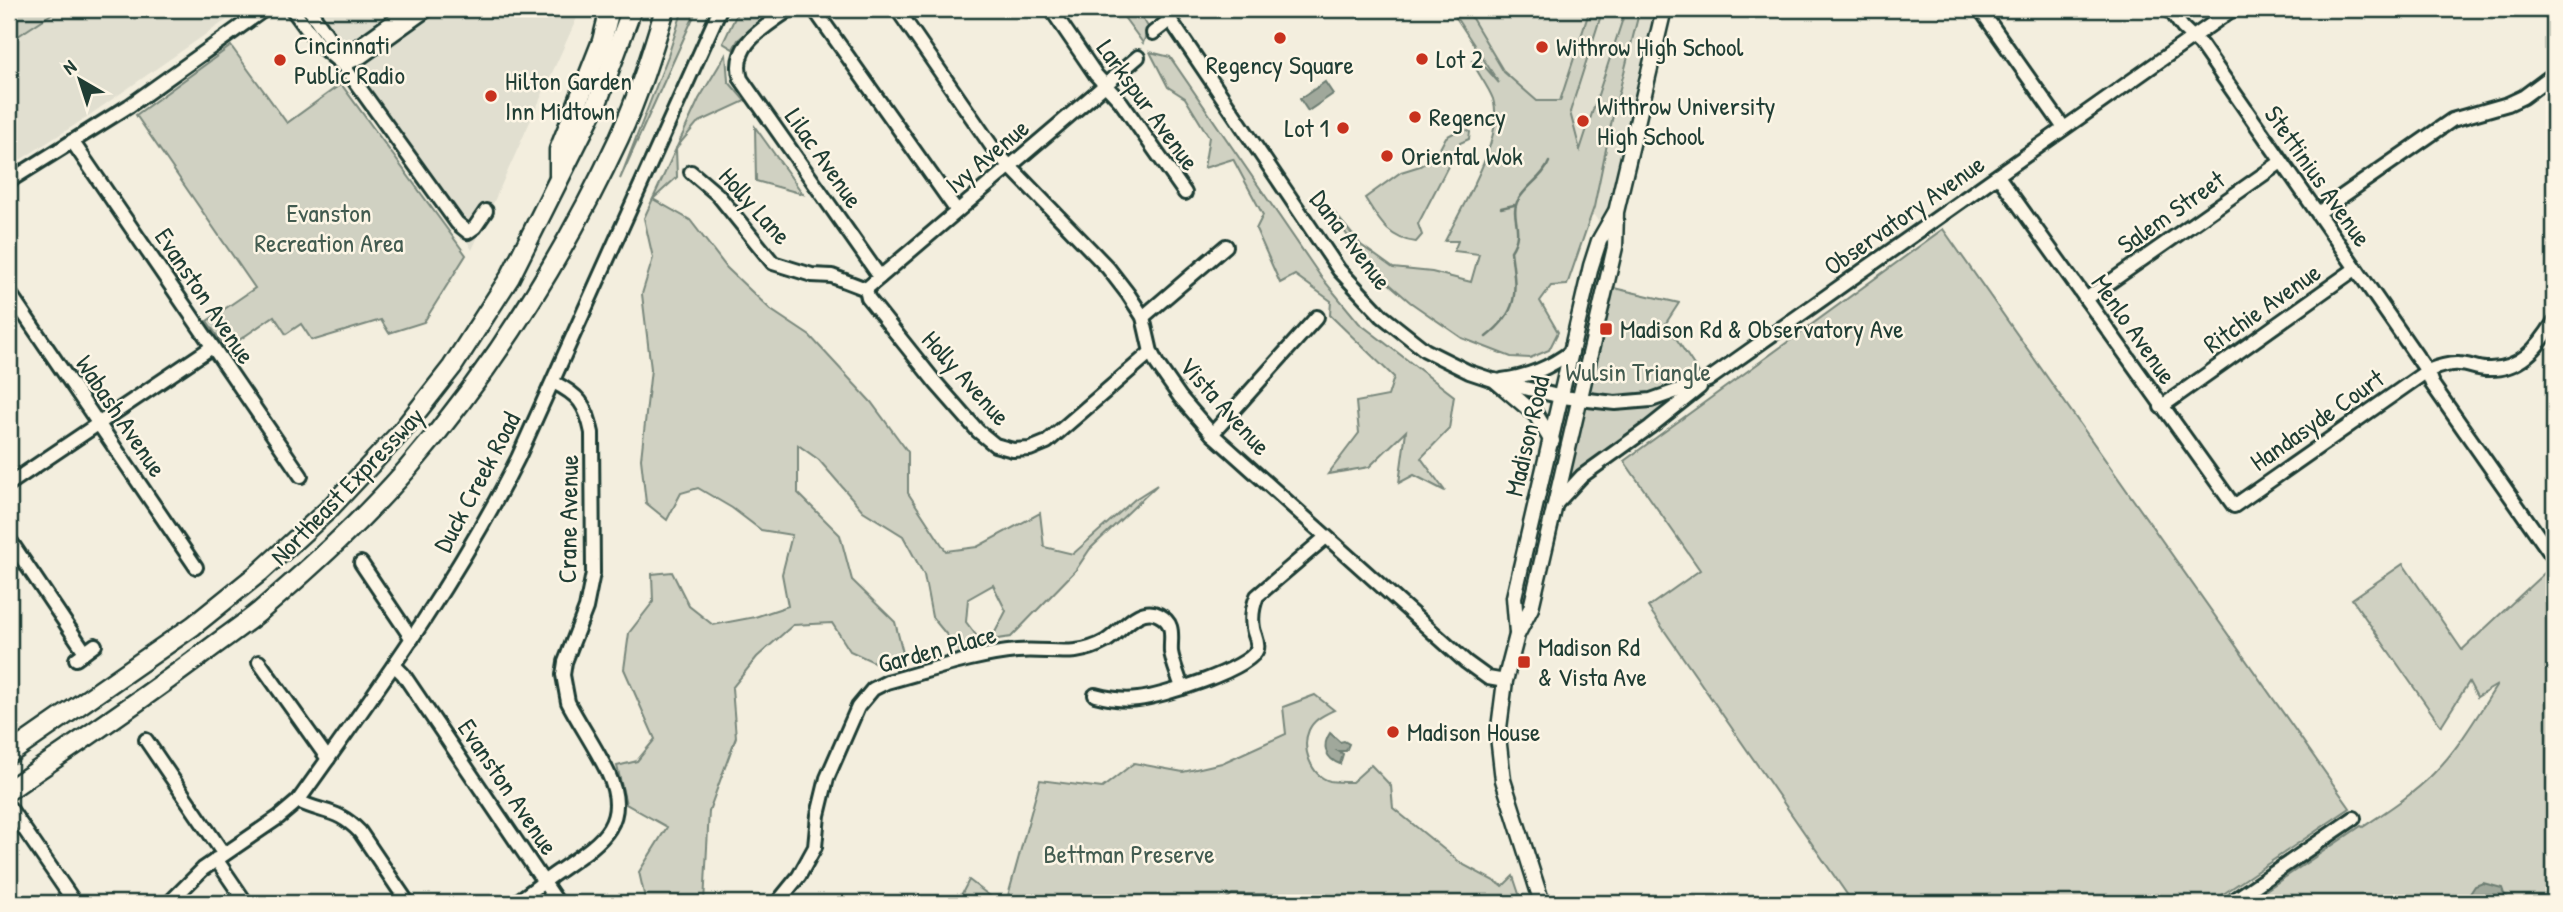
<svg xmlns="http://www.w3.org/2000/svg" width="2563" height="912" viewBox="0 0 2563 912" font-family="'Patrick Hand',sans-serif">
  <rect width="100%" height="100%" fill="#f3eede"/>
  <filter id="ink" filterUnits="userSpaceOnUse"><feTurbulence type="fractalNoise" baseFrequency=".0143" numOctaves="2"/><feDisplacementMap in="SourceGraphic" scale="14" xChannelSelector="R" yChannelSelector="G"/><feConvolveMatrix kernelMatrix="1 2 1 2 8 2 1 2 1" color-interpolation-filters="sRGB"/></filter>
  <g filter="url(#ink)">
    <g fill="#e1dfd0">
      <path d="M59 9H242L81 121 9 167V42Z"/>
      <path d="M309 9H581L472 250 457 223Z"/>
      <path d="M1450 9H1664L1605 231 1492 69Z"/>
    </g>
    <g fill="#d0d1c2" stroke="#78877b" stroke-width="2">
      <path d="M13 9H59L9 42V11Z"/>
      <path d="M683 9H697L620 179 668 56Z"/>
      <path d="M739 9H776L738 40 733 49 723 43Z"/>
      <path d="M1118 9H1136L1149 28 1143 43Z"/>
      <path d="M1590 9H1603L1570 112 1580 150 1626 9H1640L1612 120 1594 207 1567 285 1551 286 1540 301 1558 332 1549 350 1530 358 1511 357 1462 338 1410 302 1386 281 1358 251 1322 198 1361 245 1393 268 1432 272 1471 282 1479 254 1454 251 1458 241H1445C1462 206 1506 137 1493 99 1488 86 1478 74 1472 61L1479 60 1499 83 1455 16 1470 15 1504 72 1537 101H1560Z"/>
      <path d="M231 46 287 123 341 84 466 255 424 322 389 333 381 320 315 340 311 339 301 324 286 334 274 316 226 349 207 321 255 288 136 115Z"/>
      <path d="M1150 52 1170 57 1321 277 1359 323 1454 396 1449 429 1421 458 1445 491 1414 475 1399 483 1406 431 1369 467 1328 474 1359 433 1356 402 1388 396 1394 377 1330 315 1331 301 1295 275 1280 283 1256 229 1263 215 1233 159 1204 168 1209 137 1185 98 1168 87Z"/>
      <path d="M726 54 728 81 745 101 697 123 676 148 677 177 653 199 690 220 727 268 771 310 810 336 871 402 908 452V493L946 551 977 547 1040 513 1044 547 1073 554 1135 499 1157 485 1090 549 1075 571 1011 637 991 640 1006 611 993 585 968 599 966 622 982 643 960 651 932 617 924 575 903 536 863 511 819 460 798 445V493L840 535 852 580 895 622 903 653 878 664 850 651 832 623 793 625 757 657 732 688 736 737 709 811 704 903H646L639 872 667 827 626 804 617 766 637 761 655 739 624 669 629 633 653 602 652 574 672 572 689 606 713 625 755 617 788 606 782 574 792 535 761 530 732 508 698 488 681 493 667 520 646 503 641 459 651 369 642 294 653 258 644 218 699 99Z"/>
      <path d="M755 127 803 194 756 181Z"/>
      <path d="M1463 128 1470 132 1469 139 1460 143 1418 224 1422 235 1416 242C1388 239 1379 220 1365 198L1401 172 1420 166 1436 156 1446 137Z"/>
      <path d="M1943 229 2350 808 2210 903H1853L1648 607 1700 570 1624 461Z"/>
      <path d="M1605 286 1679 303 1666 323 1699 373 1708 380 1556 504Z"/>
      <path d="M2403 564 2462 650 2554 564V903H2247L2361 826 2363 827C2387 811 2412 795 2433 774 2459 748 2477 716 2497 685L2477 697 2469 682 2441 726 2352 599Z"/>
      <path d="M1315 695 1334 710C1324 715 1314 719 1309 730 1301 748 1311 776 1330 781 1337 782 1346 782 1352 782L1371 765 1391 786 1393 808 1462 864 1503 886 1513 876 1522 903H1311L1287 895 1232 894 1223 903H1006L1040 780 1102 788 1134 763 1183 772 1222 763 1286 734 1283 707Z"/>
      <path d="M969 880 999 903H957Z"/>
    </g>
    <g fill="#a0a89b" stroke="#6c7d72" stroke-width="2">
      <path d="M1325 82 1333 94 1308 111 1300 99Z"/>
      <path d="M1330 733 1340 742 1344 741 1349 744 1346 751H1338L1343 754 1340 764C1326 759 1321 746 1330 733Z"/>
      <path d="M2483 883 2502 888 2504 894 2513 903H2464L2475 886Z"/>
    </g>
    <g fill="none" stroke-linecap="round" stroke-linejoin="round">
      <g stroke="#6c7d72" stroke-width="2.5">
        <path d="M1501 208 1514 205"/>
        <path d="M1486 337C1521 310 1516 290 1511 251 1525 230 1510 217 1517 202 1526 185 1543 178 1549 162"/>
      </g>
      <defs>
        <g id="minor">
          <path d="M292 9 318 44 343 65"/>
          <path d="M309 9 329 38 343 65 457 223 468 232 475 227 486 211"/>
          <path d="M790 9C766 27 730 44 741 79L880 277"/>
          <path d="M814 9 957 211"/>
          <path d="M897 9 995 151 1108 268 1128 294 1143 317 1151 352 1157 364 1180 397 1212 434 1466 662 1488 678 1505 681"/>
          <path d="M1051 9 1096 75 1121 102 1185 193"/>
          <path d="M1163 9 1339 270 1382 316 1425 350 1469 372 1496 381 1562 397 1615 403 1651 400 1708 380 2233 9"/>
          <path d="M1980 9 2064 128"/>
          <path d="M2169 9 2183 28 2201 45 2427 371 2432 384 2551 554"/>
          <path d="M1153 33 1171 19"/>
          <path d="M343 65 361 57 428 9"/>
          <path d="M343 65 354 49 410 9"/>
          <path d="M72 141 301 476"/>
          <path d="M691 172 718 195 773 263 812 275 832 276 866 289"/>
          <path d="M1998 176 2234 506 2427 371C2437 367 2448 363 2459 364 2468 364 2477 369 2486 369 2519 371 2538 348 2554 322"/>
          <path d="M9 181 129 106 265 9"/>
          <path d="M2318 213 2452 120 2508 104 2523 97 2554 74"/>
          <path d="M866 289 868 298 935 382 978 431 995 445 1013 450 1030 449 1047 442 1151 352"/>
          <path d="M866 289 1138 57"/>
          <path d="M9 292 196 567"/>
          <path d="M2086 299 2281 162"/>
          <path d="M1143 317 1226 246"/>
          <path d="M1502 380C1530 376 1549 368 1572 351"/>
          <path d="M2161 407 2355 269"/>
          <path d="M1212 434 1317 317"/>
          <path d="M9 484 212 347"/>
          <path d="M1556 504 1582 476 1650 427 1700 387"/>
          <path d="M9 539 85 652"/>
          <path d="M361 563 412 639"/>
          <path d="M76 659 95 645"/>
          <path d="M259 662 328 759"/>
          <path d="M394 665 403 674 558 903"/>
          <path d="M1095 695C1110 699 1123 701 1138 699 1160 697 1251 669 1257 649 1259 642 1254 635 1253 628 1251 617 1253 606 1257 596L1326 537"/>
          <path d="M146 740 223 853"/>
          <path d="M298 801C324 814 337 808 360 832L408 903"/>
          <path d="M9 807 75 903"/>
          <path d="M216 859 246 903"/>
          <path d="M169 903 203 869 279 817 298 801C377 690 457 581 518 458L720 9"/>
          <path d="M515 903C530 893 544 881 559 871 596 845 633 826 608 773 596 748 580 725 568 702L563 675 565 662 586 608 593 573 592 433C586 404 579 395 553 382"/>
          <path d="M777 903 799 876 815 847 818 815 827 778 858 707 873 689 887 682C929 671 973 655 1017 651 1050 648 1074 659 1106 641 1121 632 1139 604 1159 615 1176 624 1170 637 1171 652 1173 664 1179 677 1182 688"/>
          <path d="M2230 903 2354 818"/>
        </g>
        <g id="major">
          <path d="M1496 381 1536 415 1552 441"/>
          <path d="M1517 633 1514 597 1591 266 1599 241 1615 213"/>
          <path d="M1542 903 1503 780 1498 736 1505 681 1517 635 1531 608 1615 247 1616 212 1664 9"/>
        </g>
        <g id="highway">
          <path d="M559 175V150L602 41 610 9"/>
          <path d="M9 754 193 626 260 572 328 510 401 432 452 367 510 277 597 103 632 9"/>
          <path d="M9 790C74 745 141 701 204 653 222 639 242 626 259 612 311 567 363 520 408 468 492 370 564 256 619 138 638 97 652 52 665 9"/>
        </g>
      </defs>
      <use href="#minor" stroke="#1f3d34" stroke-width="18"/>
      <use href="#major" stroke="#1f3d34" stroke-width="19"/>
      <use href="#highway" stroke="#1f3d34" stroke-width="23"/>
      <use href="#minor" stroke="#fcf5e5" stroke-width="12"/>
      <use href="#major" stroke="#fcf5e5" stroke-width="14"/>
      <use href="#highway" stroke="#fcf5e5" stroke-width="18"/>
    </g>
  </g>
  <g fill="#c8321e" stroke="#fcf5e5" stroke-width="2.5">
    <circle cx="1280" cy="38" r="7"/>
    <circle cx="1542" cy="47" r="7"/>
    <circle cx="1422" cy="59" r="7"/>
    <circle cx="280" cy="60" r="7"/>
    <circle cx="491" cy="96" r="7"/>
    <circle cx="1415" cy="117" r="7"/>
    <circle cx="1583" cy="121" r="7"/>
    <circle cx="1343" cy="128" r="7"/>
    <circle cx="1387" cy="156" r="7"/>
    <rect x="1599" y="322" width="14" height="14" rx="3.5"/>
    <rect x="1517" y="655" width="14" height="14" rx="3.5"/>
    <circle cx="1393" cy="732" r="7"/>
  </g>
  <g text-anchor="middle" stroke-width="5" stroke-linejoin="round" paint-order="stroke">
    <g font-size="26" fill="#1f3d34" stroke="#fcf5e5" text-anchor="start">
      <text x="294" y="54">Cincinnati<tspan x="294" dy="30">Public Radio</tspan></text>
      <text x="1556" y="56">Withrow High School</text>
      <text x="1436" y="68">Lot 2</text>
      <text x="1280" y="74" text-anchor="middle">Regency Square</text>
      <text x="505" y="90">Hilton Garden<tspan x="505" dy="30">Inn Midtown</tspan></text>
      <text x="1597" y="115">Withrow University<tspan x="1597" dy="30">High School</tspan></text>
      <text x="1429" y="126">Regency</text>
      <text x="1329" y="137" text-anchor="end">Lot 1</text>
      <text x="1401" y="165">Oriental Wok</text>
      <text x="1620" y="338">Madison Rd &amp; Observatory Ave</text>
      <text x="1538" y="656">Madison Rd<tspan x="1538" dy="30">&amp; Vista Ave</tspan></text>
      <text x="1407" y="741">Madison House</text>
    </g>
    <g font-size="26" fill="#1f3d34" stroke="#fcf5e5">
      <text transform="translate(1148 105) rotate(54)" y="9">Larkspur Avenue</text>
      <text transform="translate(987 156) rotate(-40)" y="9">Ivy Avenue</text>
      <text transform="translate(824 158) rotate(55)" y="9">Lilac Avenue</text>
      <text transform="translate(2318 176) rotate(55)" y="9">Stettinius Avenue</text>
      <text transform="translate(755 206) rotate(48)" y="9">Holly Lane</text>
      <text transform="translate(2171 212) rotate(-35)" y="9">Salem Street</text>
      <text transform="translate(1904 215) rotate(-35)" y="9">Observatory Avenue</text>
      <text transform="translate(1351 240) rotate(53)" y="9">Dana Avenue</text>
      <text transform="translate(205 296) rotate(56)" y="9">Evanston Avenue</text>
      <text transform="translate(2262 308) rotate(-35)" y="9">Ritchie Avenue</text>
      <text transform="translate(2134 329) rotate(55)" y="9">Menlo Avenue</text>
      <text transform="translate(966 378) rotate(48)" y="9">Holly Avenue</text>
      <text transform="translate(1225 406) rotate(48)" y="9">Vista Avenue</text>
      <text transform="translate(121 416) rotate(56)" y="9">Wabash Avenue</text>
      <text transform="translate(2317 420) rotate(-35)" y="9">Handasyde Court</text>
      <text transform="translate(1527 436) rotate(-77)" y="9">Madison Road</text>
      <text transform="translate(477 482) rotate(-62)" y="9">Duck Creek Road</text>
      <text transform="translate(347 486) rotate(-46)" y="9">Northeast Expressway</text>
      <text transform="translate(568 519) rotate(-89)" y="9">Crane Avenue</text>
      <text transform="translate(937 649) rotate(-15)" y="9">Garden Place</text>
      <text transform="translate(508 787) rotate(56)" y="9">Evanston Avenue</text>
    </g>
    <g font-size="26" fill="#425b50" stroke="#fcf5e5">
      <text x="329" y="222">Evanston<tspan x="329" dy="30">Recreation Area</tspan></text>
      <text x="1638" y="381">Wulsin Triangle</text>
      <text x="1129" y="863">Bettman Preserve</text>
    </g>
  </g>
  <rect width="2563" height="912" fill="none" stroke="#fcf5e5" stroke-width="35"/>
  <rect x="18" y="18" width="2528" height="877" fill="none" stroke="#1f3d34" stroke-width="2.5" filter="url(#ink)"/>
  <g transform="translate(80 80) rotate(321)" stroke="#fcf5e5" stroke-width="5" paint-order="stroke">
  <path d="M0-5L12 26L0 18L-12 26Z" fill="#1f3d34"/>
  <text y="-10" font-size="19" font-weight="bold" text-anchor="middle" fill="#1f3d34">N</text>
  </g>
</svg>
